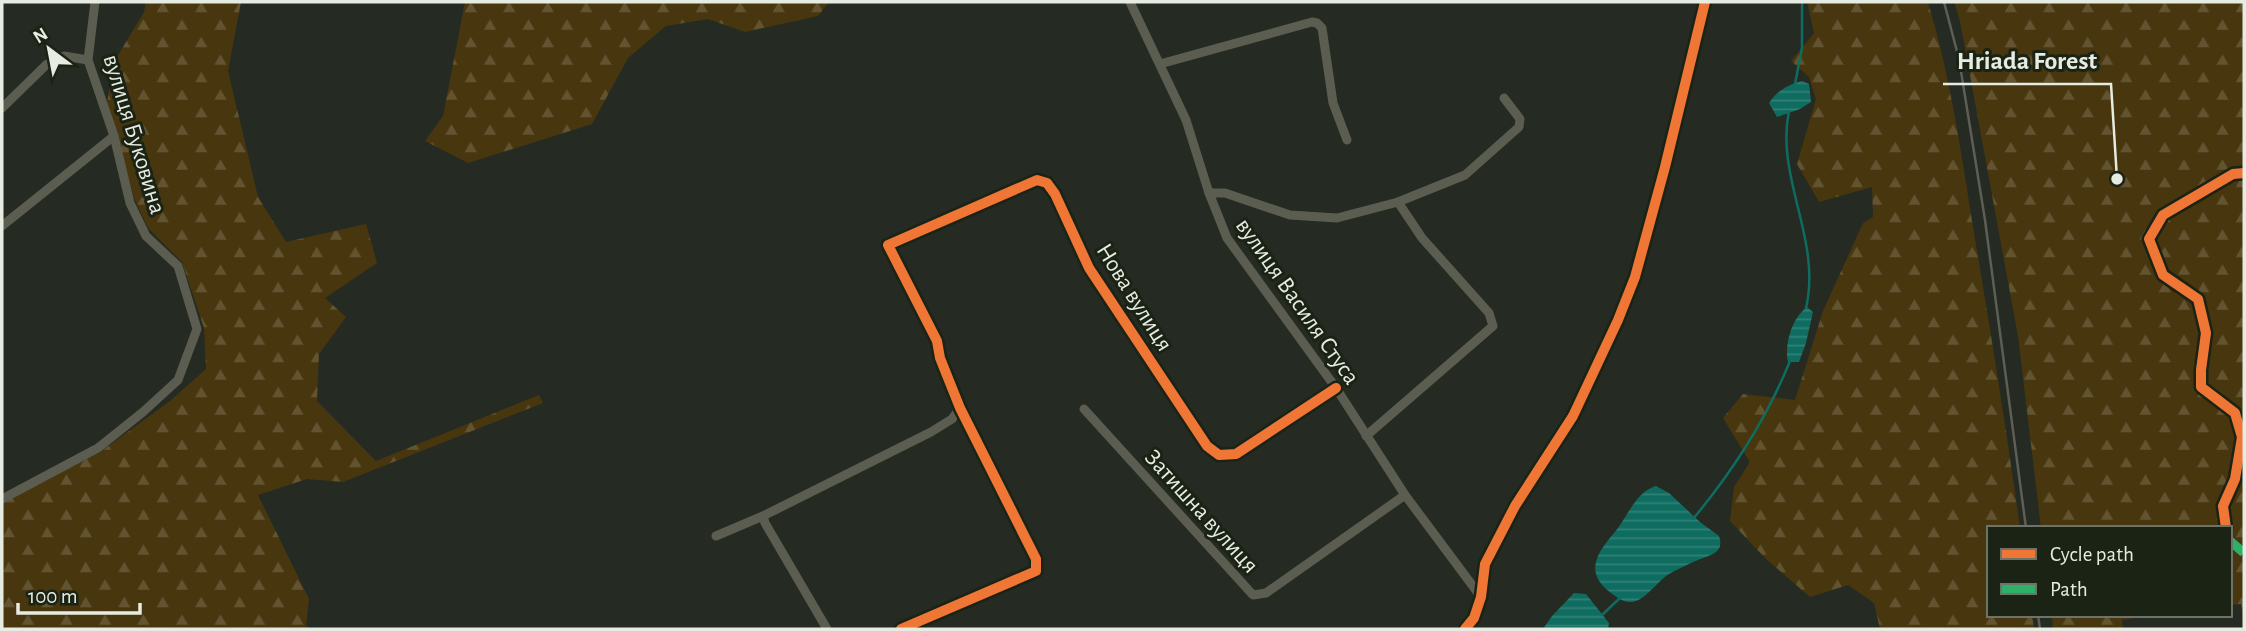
<svg xmlns="http://www.w3.org/2000/svg" width="2246" height="631" viewBox="0 0 2246 631" font-family="'Alegreya Sans',sans-serif">
  <defs>
    <pattern id="forest-firs" width="22" height="20" patternUnits="userSpaceOnUse" patternTransform="scale(1.75)"><rect width="22" height="20" fill="#48360e"/><path d="M5 1l3.5 6h-7zM16 11l3.5 6h-7z" fill="#625331"/></pattern>
    <pattern id="water-rules" width="6" height="5" patternUnits="userSpaceOnUse" patternTransform="scale(1.75)"><rect width="6" height="5" fill="#0f6c60"/><path d="M0 2.5h6" fill="none" stroke="#328176"/></pattern>
  </defs>
  <rect width="100%" height="100%" fill="#252a22"/>
  <g fill="url(#forest-firs)">
    <path d="M146 2H241L228 71 258 197 286 242 366 224 377 263 325 298 346 317 319 354 317 401 376 461 539 395 543 403 343 482 307 479 258 495 309 599 306 626 313 629H2V502L99 453 170 401 206 369 204 328 182 262 148 228 134 198 107 103 114 62 144 12Z"/>
    <path d="M465 2H829L818 16 745 32 708 19 666 26 628 58 592 124 468 163 425 141 443 116Z"/>
    <path d="M1807 2H1928C1950 75 1961 151 1973 227 1990 327 2006 427 2020 528H1989V615H2032L2034 629H1880L1874 603 1848 585 1810 597 1766 559 1730 521 1734 487 1750 462 1723 418 1743 394 1795 400 1823 311 1863 223 1873 217 1872 187 1819 202 1797 164 1816 99 1809 77 1791 61 1814 33Z"/>
    <path d="M1954 2H2244V623L2241 604 2230 605V528H2041L2018 336 1960 21Z"/>
    <path d="M2052 615H2154L2122 620 2123 629H2053Z"/>
  </g>
  <g fill="url(#water-rules)">
    <path d="M1802 81 1809 84 1811 102 1800 109 1777 117 1769 103C1777 91 1787 85 1802 81Z"/>
    <path d="M1807 307 1813 312 1806 343 1799 362H1788C1784 344 1792 318 1807 307Z"/>
    <path d="M1656 486 1669 493 1700 522 1719 536C1725 553 1710 555 1698 560 1688 564 1678 569 1669 574 1657 581 1644 603 1630 602 1623 602 1616 597 1611 593 1584 573 1596 554 1614 533 1627 518 1636 491 1656 486Z"/>
    <path d="M1574 593 1586 594 1609 623 1608 629H1543L1552 616Z"/>
  </g>
  <g fill="none" stroke-linecap="round" stroke-linejoin="round">
    <g stroke="#0f6c60" stroke-width="2.5">
      <path d="M1795 84 1802 48V2"/>
      <path d="M1789 111C1775 177 1822 240 1806 308"/>
      <path d="M1693 519C1733 471 1767 418 1790 361"/>
      <path d="M1602 615 1620 598"/>
    </g>
    <g stroke="#5c5d51" stroke-width="9">
      <path d="M1130 2 1186 120 1209 193 1227 238 1336 388 1405 495 1481 597"/>
      <path d="M1160 64 1312 22 1317 23 1322 28 1333 103 1347 140"/>
      <path d="M2 108 47 64 64 56 88 60"/>
      <path d="M1209 193H1225L1290 215 1337 218 1398 202 1465 175 1519 127 1520 119 1504 98"/>
      <path d="M2 226 114 136"/>
      <path d="M1084 409 1253 595 1266 593 1405 495"/>
      <path d="M1366 436 1493 326 1489 313 1422 238 1398 202"/>
      <path d="M2 499 98 448 143 412 178 380 197 329 178 266 146 236 130 203 114 136 88 60 95 2"/>
      <path d="M763 516 765 523 827 629"/>
      <path d="M716 536 763 516 931 432 952 419 960 408"/>
      <path d="M901 629 1036 571V559L960 408 940 358 937 341 888 245 1037 180 1047 183 1055 194 1089 268 1207 446 1219 455 1236 454 1336 388"/>
      <path d="M1465 629 1474 618 1481 597 1485 564 1515 506 1573 416 1618 320 1635 277 1665 167 1705 2"/>
    </g>
    <g stroke="#5d5e56" stroke-width="2.5">
      <path d="M1944 2 1959 59 1985 220 2026 528"/>
      <path d="M2038 615 2040 629"/>
    </g>
    <path stroke="#2db169" stroke-width="9" stroke-dasharray="18 9" stroke-linecap="butt" d="M2230 541 2244 553"/>
    <defs>
      <g id="cycleway">
        <path d="M2226 528 2223 506 2235 479 2242 437 2235 413 2201 387V370L2206 333 2198 299 2163 275 2149 239 2163 215 2233 174 2244 173"/>
        <path d="M901 629 1036 571V559L960 408 940 358 937 341 888 245 1037 180 1047 183 1055 194 1089 268 1207 446 1219 455 1236 454 1336 388"/>
        <path d="M1465 629 1474 618 1481 597 1485 564 1515 506 1573 416 1618 320 1635 277 1665 167 1705 2"/>
      </g>
    </defs>
    <use href="#cycleway" stroke="#1b2315" stroke-width="15"/>
    <use href="#cycleway" stroke="#f07635" stroke-width="10"/>
  </g>
  <g text-anchor="middle" stroke-width="6" stroke-linejoin="round" paint-order="stroke">
    <g font-size="24" fill="#e7ece2" stroke="#1b2315">
      <text transform="translate(135 134) rotate(73)" y="8">вулиця Буковина</text>
      <text transform="translate(1135 297) rotate(58)" y="8">Нова вулиця</text>
      <text transform="translate(1298 301) rotate(55)" y="8">вулиця Василя Стуса</text>
      <text transform="translate(1202 511) rotate(48)" y="8">Затишна вулиця</text>
    </g>
  </g>
  <path fill="none" stroke="#e7ece2" stroke-width="2.5" d="M2117 179L2111 84H1943"/>
  <circle fill="#e7ece2" stroke="#1b2315" stroke-width="2.5" cx="2117" cy="179" r="7"/>
  <g font-size="26" text-anchor="middle" font-weight="bold" fill="#e7ece2" stroke="#1b2315" stroke-width="6" stroke-linejoin="round" paint-order="stroke">
    <text x="2027" y="69">Hriada Forest</text>
  </g>
  <rect width="2246" height="631" fill="none" stroke="#e7ece2" stroke-width="7"/>
  <rect x="1987" y="526" width="245" height="91" fill="#1b2315" stroke="#6d7367" stroke-width="2"/>
  <rect x="2001" y="549" width="35" height="10" fill="#f07635" stroke="#6d7367" stroke-width="2"/>
  <text x="2050" y="561" font-size="21" fill="#e7ece2">Cycle path</text>
  <rect x="2001" y="584" width="35" height="10" fill="#2db169" stroke="#6d7367" stroke-width="2"/>
  <text x="2050" y="596" font-size="21" fill="#e7ece2">Path</text>
  <g transform="translate(49 49) rotate(328)" stroke="#1b2315" stroke-width="5" paint-order="stroke">
  <path d="M0-5L12 26L0 18L-12 26Z" fill="#e7ece2"/>
  <text y="-10" font-size="19" font-weight="bold" text-anchor="middle" fill="#e7ece2">N</text>
  </g>
  <path d="M18 603v10h122v-10" fill="none" stroke="#e7ece2" stroke-width="3.5"/>
  <text x="28" y="603" font-size="21" fill="#e7ece2" stroke="#1b2315" stroke-width="5" paint-order="stroke">100 m</text>
</svg>
